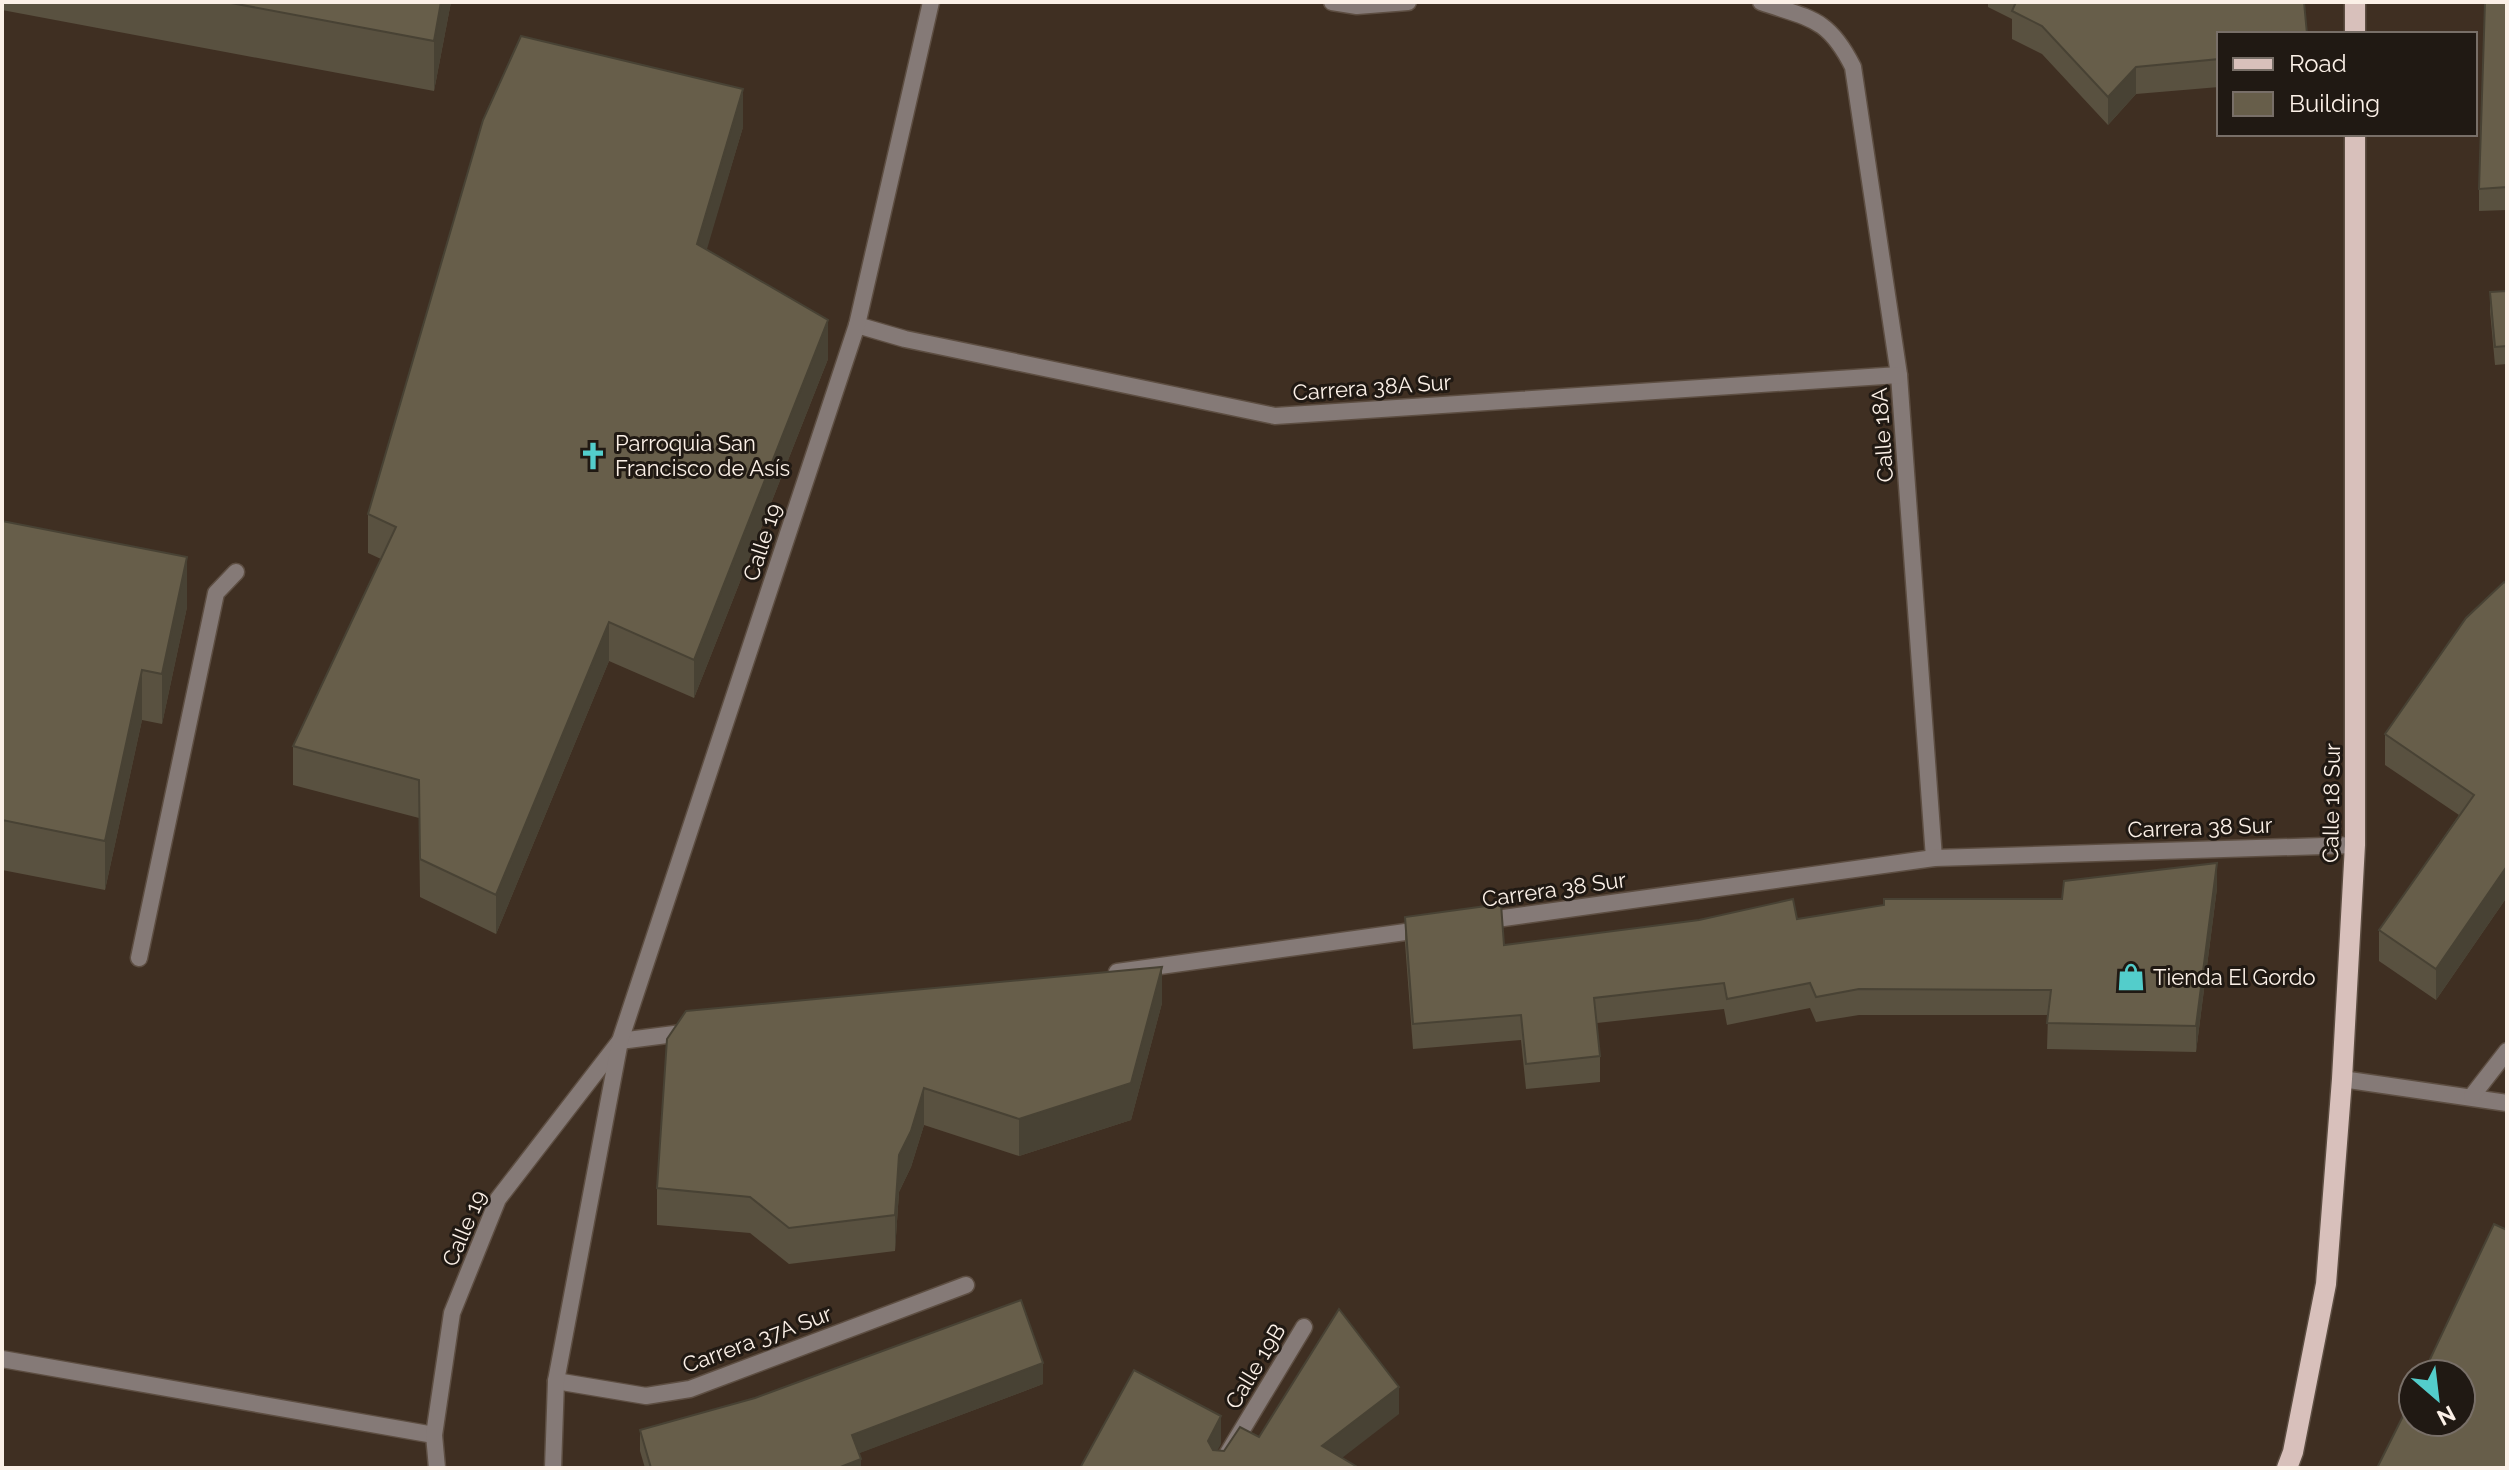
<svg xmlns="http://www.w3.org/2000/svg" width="2509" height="1470" viewBox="0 0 2509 1470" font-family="Raleway,sans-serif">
  <rect width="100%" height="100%" fill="#3f2f22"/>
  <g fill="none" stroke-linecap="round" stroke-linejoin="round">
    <defs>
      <g id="service">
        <path d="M139 958 216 593 236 572"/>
        <path d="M2 1359 434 1435"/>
      </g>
      <path id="pedestrian" d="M1219 1468 1304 1327"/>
      <g id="minor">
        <path d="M1332 2 1357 6 1408 2"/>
        <path d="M1761 2C1810 19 1828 17 1853 67L1899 375 1934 858"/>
        <path d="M857 325 905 339 1275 416 1899 375"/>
        <path d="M1482 921 1934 858 2355 845"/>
        <path d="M1117 972 1427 929"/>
        <path d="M2342 1079 2507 1103"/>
        <path d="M2472 1096 2507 1051"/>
        <path d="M556 1381 646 1396 690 1389 966 1285"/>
        <path d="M437 1468 434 1435 452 1313 498 1199 620 1041 690 1032"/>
        <path d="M553 1468 556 1381 620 1041 857 325 931 2"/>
      </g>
      <g id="primary">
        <path d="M2355 2V34"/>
        <path d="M2287 1468 2293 1452 2326 1284 2342 1079 2355 845V134"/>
      </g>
    </defs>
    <use href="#service" stroke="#5d4e42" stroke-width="19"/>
    <use href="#pedestrian" stroke="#5d4e42" stroke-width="19"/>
    <use href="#minor" stroke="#5d4e42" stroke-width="19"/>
    <use href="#primary" stroke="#5d4e42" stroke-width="23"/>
    <use href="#service" stroke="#857a77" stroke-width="16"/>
    <use href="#pedestrian" stroke="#857a77" stroke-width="16"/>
    <use href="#minor" stroke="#857a77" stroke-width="16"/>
    <use href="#primary" stroke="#d8c0bb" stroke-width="20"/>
  </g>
  <g fill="#595140">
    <path d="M2 2H451L434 91 2 10Z"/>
    <path d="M1988 2H2304L2219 34V87L2136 94 2108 125 2042 54 2012 39V19L1988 7Z"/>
    <path d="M2507 2V210L2479 211V189Z"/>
    <path d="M743 127 706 250 828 359 694 698 609 661 496 934 420 897 419 818 293 785V746L381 559 368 553V514Z"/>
    <path d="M2507 291V364L2495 365 2490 311V292Z"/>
    <path d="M2 521 187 607 162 724 142 720 105 890 2 870Z"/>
    <path d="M2507 584V897L2436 1000 2379 961V930L2459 815 2385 765V734Z"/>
    <path d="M2217 888 2196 1052 2047 1049 2048 1015H1859L1816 1022 1810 1008 1727 1025 1724 1009 1597 1023 1600 1056V1082L1526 1089 1521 1040 1413 1049 1405 943V917L1504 945 1797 919Z"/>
    <path d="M1162 1003 1131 1120 1019 1156 924 1125 911 1167 899 1192 895 1251 789 1264 750 1233 657 1225V1188L667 1039Z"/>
    <path d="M1043 1384 859 1453 861 1468H645L640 1451V1430Z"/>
  </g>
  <g fill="#484234">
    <path d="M441 2H451L434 91V41Z"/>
    <path d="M2136 67V94L2108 125V97Z"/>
    <path d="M743 89V127L697 283V244Z"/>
    <path d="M828 320V359L694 698V660Z"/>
    <path d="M187 557V607L162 724V674Z"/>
    <path d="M609 622V661L496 934V895Z"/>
    <path d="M142 670V720L105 890V841Z"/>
    <path d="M2217 863V888L2196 1052V1026Z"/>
    <path d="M2507 866V897L2436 1000V969Z"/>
    <path d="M1162 967V1003L1131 1120 1019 1156V1119Z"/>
    <path d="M924 1088V1125L911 1167 899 1192 895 1251V1215L899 1155Z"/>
    <path d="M1043 1363V1384L852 1456V1435Z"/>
    <path d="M1399 1387V1414L1329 1468 1322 1446Z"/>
    <path d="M1221 1416V1444L1208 1468V1441Z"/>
    <path d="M861 1459V1468H838Z"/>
  </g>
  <g fill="#675e4a" stroke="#484234" stroke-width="2">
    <path d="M226 2H441L434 41Z"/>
    <path d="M2016 2H2304L2307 34H2219V59L2136 67 2108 97 2042 26 2012 11Z"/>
    <path d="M2485 2H2507V187L2479 189Z"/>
    <path d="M521 36 743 89 697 244 828 320 694 660 609 622 496 895 420 859 419 780 293 746 396 527 368 514 483 120Z"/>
    <path d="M2507 291V346L2495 347 2490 292Z"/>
    <path d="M2 521 187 557 162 674 142 670 105 841 2 820Z"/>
    <path d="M2504 582 2507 584V866L2436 969 2379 930 2474 795 2385 734 2466 618Z"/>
    <path d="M2217 863 2196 1026 2047 1023 2051 990 1859 989 1816 997 1810 983 1727 999 1724 983 1594 998 1600 1056 1526 1064 1521 1015 1413 1024 1405 917 1501 904 1504 945 1699 920 1793 899 1797 919 1884 905V899H2062L2064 881Z"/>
    <path d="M1162 967 1131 1083 1019 1119 924 1088 911 1131 899 1155 895 1215 789 1228 750 1197 657 1188 667 1039 686 1011Z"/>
    <path d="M2494 1224 2507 1230V1468H2377L2413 1396V1422H2461V1374H2423Z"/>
    <path d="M1021 1300 1043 1363 852 1435 861 1459 838 1468H651L640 1430 755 1398Z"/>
    <path d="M1339 1309 1399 1387 1322 1446 1359 1468H1080L1134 1370 1221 1416 1208 1441 1213 1450 1224 1451 1240 1427 1259 1437Z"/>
  </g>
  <defs>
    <symbol id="church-bare" viewBox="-9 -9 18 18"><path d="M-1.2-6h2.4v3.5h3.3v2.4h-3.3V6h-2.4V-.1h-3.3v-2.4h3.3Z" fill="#53cdcb" stroke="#201913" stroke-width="2.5" paint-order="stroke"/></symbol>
    <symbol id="shop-bare" viewBox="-9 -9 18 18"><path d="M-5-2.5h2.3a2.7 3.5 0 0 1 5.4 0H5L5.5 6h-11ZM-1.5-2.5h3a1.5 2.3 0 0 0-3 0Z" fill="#53cdcb" stroke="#201913" stroke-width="2.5" paint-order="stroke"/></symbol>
  </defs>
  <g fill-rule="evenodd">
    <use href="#church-bare" x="573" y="436" width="40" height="40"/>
    <use href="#shop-bare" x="2111" y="957" width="40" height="40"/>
  </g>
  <g text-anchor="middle" stroke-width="6" stroke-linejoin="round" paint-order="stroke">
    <g font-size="22" fill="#fbf0e7" stroke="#201913">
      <text transform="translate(1372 387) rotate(-4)" y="8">Carrera 38A Sur</text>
      <text transform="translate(1882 435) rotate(-94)" y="8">Calle 18A</text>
      <text transform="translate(762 542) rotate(-72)" y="8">Calle 19</text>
      <text transform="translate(2331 803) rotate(-89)" y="8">Calle 18 Sur</text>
      <text transform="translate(2200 827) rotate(-2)" y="8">Carrera 38 Sur</text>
      <text transform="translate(1554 889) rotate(-8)" y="8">Carrera 38 Sur</text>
      <text transform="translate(464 1228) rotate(-67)" y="8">Calle 19</text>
      <text transform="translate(757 1339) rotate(-20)" y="8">Carrera 37A Sur</text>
      <text transform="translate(1255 1366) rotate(-59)" y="8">Calle 19B</text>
    </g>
    <g font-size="22" fill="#fbf0e7" stroke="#201913" text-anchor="start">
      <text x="615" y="451">Parroquia San<tspan x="615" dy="25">Francisco de Asís</tspan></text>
      <text x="2153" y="985">Tienda El Gordo</text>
    </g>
  </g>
  <rect width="2509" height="1470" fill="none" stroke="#fbf0e7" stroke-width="8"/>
  <rect x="2217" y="32" width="260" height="104" fill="#201913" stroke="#786f68" stroke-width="2"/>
  <rect x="2233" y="58" width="40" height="12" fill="#d8c0bb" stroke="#786f68" stroke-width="2"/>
  <text x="2289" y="72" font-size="24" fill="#fbf0e7">Road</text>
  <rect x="2233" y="92" width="40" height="24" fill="#675e4a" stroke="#786f68" stroke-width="2"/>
  <text x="2289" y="112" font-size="24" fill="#fbf0e7">Building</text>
  <g transform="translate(2437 1398) rotate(152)"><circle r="38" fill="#201913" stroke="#786f68" stroke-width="2"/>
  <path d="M0-6L14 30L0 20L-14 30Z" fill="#53cdcb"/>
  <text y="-12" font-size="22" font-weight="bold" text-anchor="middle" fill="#fbf0e7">N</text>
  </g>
</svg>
